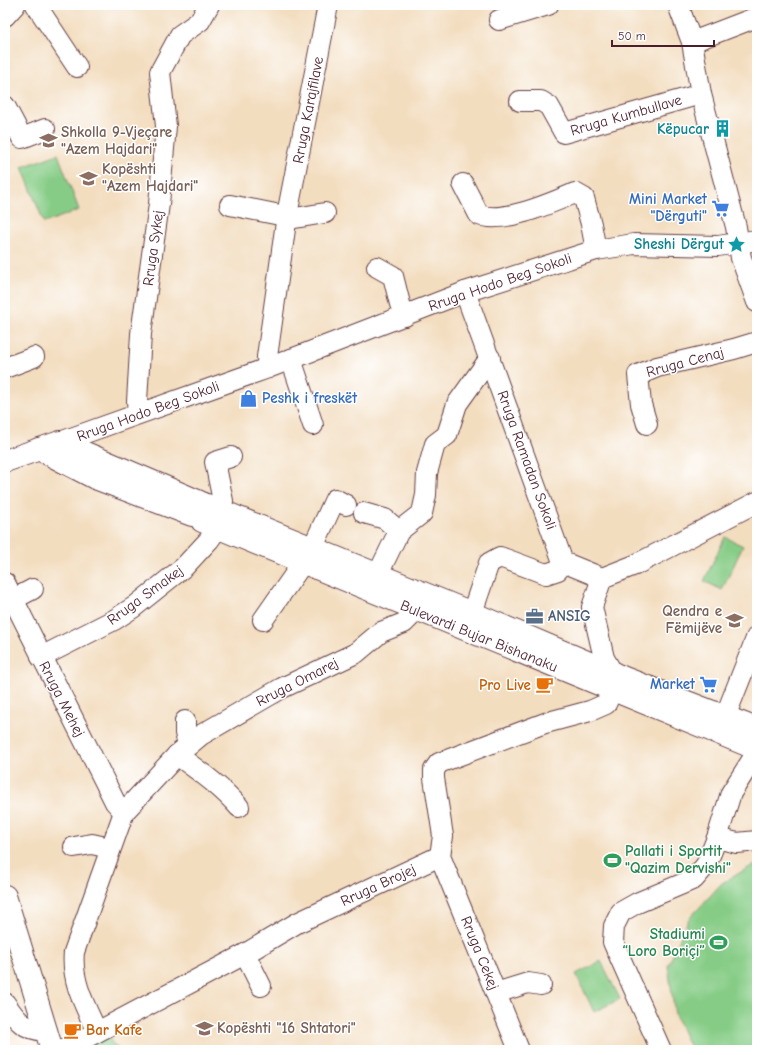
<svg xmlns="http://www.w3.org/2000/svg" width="762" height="1055" viewBox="0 0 762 1055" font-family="'Comic Neue',sans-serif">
  <rect width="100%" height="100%" fill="#fff"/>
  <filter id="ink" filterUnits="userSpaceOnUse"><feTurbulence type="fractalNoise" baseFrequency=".025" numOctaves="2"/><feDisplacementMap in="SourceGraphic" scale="8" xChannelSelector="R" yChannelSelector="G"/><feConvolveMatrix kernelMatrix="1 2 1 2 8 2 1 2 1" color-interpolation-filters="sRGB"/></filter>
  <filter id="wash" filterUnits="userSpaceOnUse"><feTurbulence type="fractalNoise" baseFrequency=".012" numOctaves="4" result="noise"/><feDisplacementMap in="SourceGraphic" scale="16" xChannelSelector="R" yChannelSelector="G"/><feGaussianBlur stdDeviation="0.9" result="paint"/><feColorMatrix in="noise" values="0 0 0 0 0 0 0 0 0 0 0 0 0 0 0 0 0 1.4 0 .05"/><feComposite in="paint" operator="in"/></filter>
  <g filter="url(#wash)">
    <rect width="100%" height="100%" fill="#f3ddbf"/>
    <g fill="#86cc86" stroke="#687658">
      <path d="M58 154 79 210 44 223 22 167Z"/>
      <path d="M725 537 743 546 722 590 704 581Z"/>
      <path d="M757 863V1050H691L675 1015 668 966 688 920 722 883Z"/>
      <path d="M601 961 620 999 594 1012 576 974Z"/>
      <path d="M110 1032 111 1042 120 1050H78Z"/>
    </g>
  </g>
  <g filter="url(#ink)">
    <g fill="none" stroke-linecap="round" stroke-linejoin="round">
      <defs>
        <g id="minor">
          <path d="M36 5 77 67"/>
          <path d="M678 5 692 42 701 94 736 227 741 258 757 302"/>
          <path d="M5 16 15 5"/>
          <path d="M499 20 548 5"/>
          <path d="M692 42 757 17"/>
          <path d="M520 101H541L549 106 564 133 701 94"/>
          <path d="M5 106 22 138 45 129"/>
          <path d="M463 184 479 215C504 224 551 203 575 193L584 198 591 224 596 250"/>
          <path d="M230 205 295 218 325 213"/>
          <path d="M377 267 393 276 400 304 405 316"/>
          <path d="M465 292 563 562 602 578"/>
          <path d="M291 359 313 425"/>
          <path d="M5 368 34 357"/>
          <path d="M268 368 267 357 287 215 328 5"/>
          <path d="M138 413 137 401 141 334 159 204 166 126 160 72 180 35 200 21 209 5"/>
          <path d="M647 424 641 404 638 375 657 367 734 349 757 342"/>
          <path d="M60 442 268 368 465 292 596 250 634 244 718 246 757 240"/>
          <path d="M220 510 223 501 215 462 231 457"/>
          <path d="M364 513 385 519 399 531"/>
          <path d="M313 547 335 499 346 505"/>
          <path d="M378 574 399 531 422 513 426 495 427 473 435 444 447 435 457 404 490 358"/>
          <path d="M5 583 115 802 124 812"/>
          <path d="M12 600 33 589"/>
          <path d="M472 613 489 563 500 557 546 574 558 570 563 562"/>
          <path d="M263 620 302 564"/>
          <path d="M41 657 114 620 134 607 184 567 209 540 217 529"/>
          <path d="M725 717 757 636"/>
          <path d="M185 721V733L188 744"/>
          <path d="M177 755C199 771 221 786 239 807"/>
          <path d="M717 838 737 843 757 841"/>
          <path d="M74 847 92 844 110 848"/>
          <path d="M440 856 443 836 434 778V770L439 763 545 723 590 711 606 704 612 691V672L604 658 592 607 602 578 635 565 757 502"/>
          <path d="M440 856 519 1050"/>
          <path d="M245 954 261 986"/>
          <path d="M496 993 528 983 541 985"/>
          <path d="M5 1003C17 1021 24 1030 47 1031"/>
          <path d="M97 1032C85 1006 71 981 74 952L124 812 177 755 201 735 282 688 356 653 381 632 404 623 411 616 422 594"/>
          <path d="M63 1050 245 954 297 923 440 856"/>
          <path d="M661 1050 613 942 614 926 621 912 637 903 694 879 706 865 717 838 731 793 757 752"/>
        </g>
        <g id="major">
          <path d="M39 449 95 478 192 515"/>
          <path d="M5 461 60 442 200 502"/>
          <path d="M207 505 472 613 627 679 757 729"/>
          <path d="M202 521 757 749"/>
          <path d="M5 896 52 1050"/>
        </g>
      </defs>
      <use href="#minor" stroke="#633c41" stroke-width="22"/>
      <use href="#major" stroke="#633c41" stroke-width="24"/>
      <use href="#minor" stroke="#fff" stroke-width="20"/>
      <use href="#major" stroke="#fff" stroke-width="22"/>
    </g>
  </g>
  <defs>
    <symbol id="building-bare" viewBox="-9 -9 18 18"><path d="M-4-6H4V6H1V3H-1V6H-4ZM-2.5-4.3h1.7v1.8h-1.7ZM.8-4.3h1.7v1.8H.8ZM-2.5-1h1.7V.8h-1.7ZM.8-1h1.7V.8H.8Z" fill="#0f9aa8" stroke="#fff" stroke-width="2.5" paint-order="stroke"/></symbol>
    <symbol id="school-bare" viewBox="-9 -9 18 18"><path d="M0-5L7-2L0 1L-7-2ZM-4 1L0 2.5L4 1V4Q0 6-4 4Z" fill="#8d6e63" stroke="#fff" stroke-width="2.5" paint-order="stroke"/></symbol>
    <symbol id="supermarket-bare" viewBox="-9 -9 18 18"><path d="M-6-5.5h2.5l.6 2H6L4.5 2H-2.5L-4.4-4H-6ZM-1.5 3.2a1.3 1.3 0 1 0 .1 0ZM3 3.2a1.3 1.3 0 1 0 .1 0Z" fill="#3f7fe0" stroke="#fff" stroke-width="2.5" paint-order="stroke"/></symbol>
    <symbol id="sight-bare" viewBox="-9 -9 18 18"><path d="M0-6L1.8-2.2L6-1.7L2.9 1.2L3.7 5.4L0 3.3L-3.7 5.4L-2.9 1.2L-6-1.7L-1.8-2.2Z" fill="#0f9aa8" stroke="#fff" stroke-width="2.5" paint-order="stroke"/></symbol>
    <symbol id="shop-bare" viewBox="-9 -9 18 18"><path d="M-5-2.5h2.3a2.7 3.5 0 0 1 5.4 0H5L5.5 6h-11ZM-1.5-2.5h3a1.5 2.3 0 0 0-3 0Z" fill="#3f7fe0" stroke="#fff" stroke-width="2.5" paint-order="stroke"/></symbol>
    <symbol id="office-bare" viewBox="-9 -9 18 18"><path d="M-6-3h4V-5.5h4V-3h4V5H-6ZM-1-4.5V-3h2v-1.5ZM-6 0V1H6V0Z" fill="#5c6f8a" stroke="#fff" stroke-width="2.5" paint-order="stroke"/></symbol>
    <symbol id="cafe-bare" viewBox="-9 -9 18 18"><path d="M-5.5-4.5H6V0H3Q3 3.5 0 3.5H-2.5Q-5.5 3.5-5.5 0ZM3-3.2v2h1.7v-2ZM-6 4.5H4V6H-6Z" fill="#e8710a" stroke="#fff" stroke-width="2.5" paint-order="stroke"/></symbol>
    <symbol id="stadium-bare" viewBox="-9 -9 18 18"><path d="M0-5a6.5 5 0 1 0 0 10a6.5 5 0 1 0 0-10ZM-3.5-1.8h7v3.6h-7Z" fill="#2e9e5b" stroke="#fff" stroke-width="2.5" paint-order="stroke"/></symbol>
  </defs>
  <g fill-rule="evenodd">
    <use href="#building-bare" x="710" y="116" width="25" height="25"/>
    <use href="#school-bare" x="36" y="128" width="25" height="25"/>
    <use href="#school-bare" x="76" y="166" width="25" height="25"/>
    <use href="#supermarket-bare" x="708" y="196" width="25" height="25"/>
    <use href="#sight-bare" x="724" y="232" width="25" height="25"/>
    <use href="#shop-bare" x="236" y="386" width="25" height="25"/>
    <use href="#office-bare" x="522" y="604" width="25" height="25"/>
    <use href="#school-bare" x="722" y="608" width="25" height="25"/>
    <use href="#supermarket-bare" x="696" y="672" width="25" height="25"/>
    <use href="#cafe-bare" x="532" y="672" width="25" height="25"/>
    <use href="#stadium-bare" x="600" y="848" width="25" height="25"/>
    <use href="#stadium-bare" x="706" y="930" width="25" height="25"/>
    <use href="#school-bare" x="192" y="1016" width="25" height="25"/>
    <use href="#cafe-bare" x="60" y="1018" width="25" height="25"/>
  </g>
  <g text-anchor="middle" stroke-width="3" stroke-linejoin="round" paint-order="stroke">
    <g font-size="15" fill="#4a1f2b" stroke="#fff">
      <text transform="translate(308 110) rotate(-79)" y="5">Rruga Karajfilave</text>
      <text transform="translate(626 115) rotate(-16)" y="5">Rruga Kumbullave</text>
      <text transform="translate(153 248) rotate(-82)" y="5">Rruga Sykej</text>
      <text transform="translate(500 282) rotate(-19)" y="5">Rruga Hodo Beg Sokoli</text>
      <text transform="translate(685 362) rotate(-15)" y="5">Rruga Cenaj</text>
      <text transform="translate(148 411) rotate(-20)" y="5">Rruga Hodo Beg Sokoli</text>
      <text transform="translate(527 460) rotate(70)" y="5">Rruga Ramadan Sokoli</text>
      <text transform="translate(145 595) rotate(-36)" y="5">Rruga Smakej</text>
      <text transform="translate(479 636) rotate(22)" y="5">Bulevardi Bujar Bishanaku</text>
      <text transform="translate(297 682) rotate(-27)" y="5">Rruga Omarej</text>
      <text transform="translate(62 699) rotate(63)" y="5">Rruga Mehej</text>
      <text transform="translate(378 885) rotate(-25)" y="5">Rruga Brojej</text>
      <text transform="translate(480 953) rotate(68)" y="5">Rruga Cekej</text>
    </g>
    <g font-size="15" font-weight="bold" fill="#0d838f" stroke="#fff" text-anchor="end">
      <text x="709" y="134">Këpucar</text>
      <text x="724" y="249">Sheshi Dërgut</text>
    </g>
    <g font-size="15" font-weight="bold" fill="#785e54" stroke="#fff" text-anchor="start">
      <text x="61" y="137">Shkolla 9-Vjeçare<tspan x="61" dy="17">"Azem Hajdari"</tspan></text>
      <text x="102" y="174">Kopështi<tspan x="102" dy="17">"Azem Hajdari"</tspan></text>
      <text x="722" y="616" text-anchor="end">Qendra e<tspan x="722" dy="17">Fëmijëve</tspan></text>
      <text x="217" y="1033">Kopështi "16 Shtatori"</text>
    </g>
    <g font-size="15" font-weight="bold" fill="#366cbe" stroke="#fff" text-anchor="end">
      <text x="707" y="204">Mini Market<tspan x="707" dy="17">"Dërguti"</tspan></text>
      <text x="262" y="403" text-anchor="start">Peshk i freskët</text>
      <text x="695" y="689">Market</text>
    </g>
    <g font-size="15" font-weight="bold" fill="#4e5e75" stroke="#fff" text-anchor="start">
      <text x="548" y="621">ANSIG</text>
    </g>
    <g font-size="15" font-weight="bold" fill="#c56008" stroke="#fff" text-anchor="end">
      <text x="531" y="690">Pro Live</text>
      <text x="86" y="1035" text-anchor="start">Bar Kafe</text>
    </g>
    <g font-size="15" font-weight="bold" fill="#27864d" stroke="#fff" text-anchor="start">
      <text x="625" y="856">Pallati i Sportit<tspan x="625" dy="17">"Qazim Dervishi"</tspan></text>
      <text x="705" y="939" text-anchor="end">Stadiumi<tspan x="705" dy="17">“Loro Boriçi”</tspan></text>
    </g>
  </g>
  <rect width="762" height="1055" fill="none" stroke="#fff" stroke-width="20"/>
  <path d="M612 40v6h102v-6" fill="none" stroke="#4a1f2b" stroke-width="2"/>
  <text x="618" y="40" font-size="12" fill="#4a1f2b" stroke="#ffffff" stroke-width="3" paint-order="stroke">50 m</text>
</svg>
